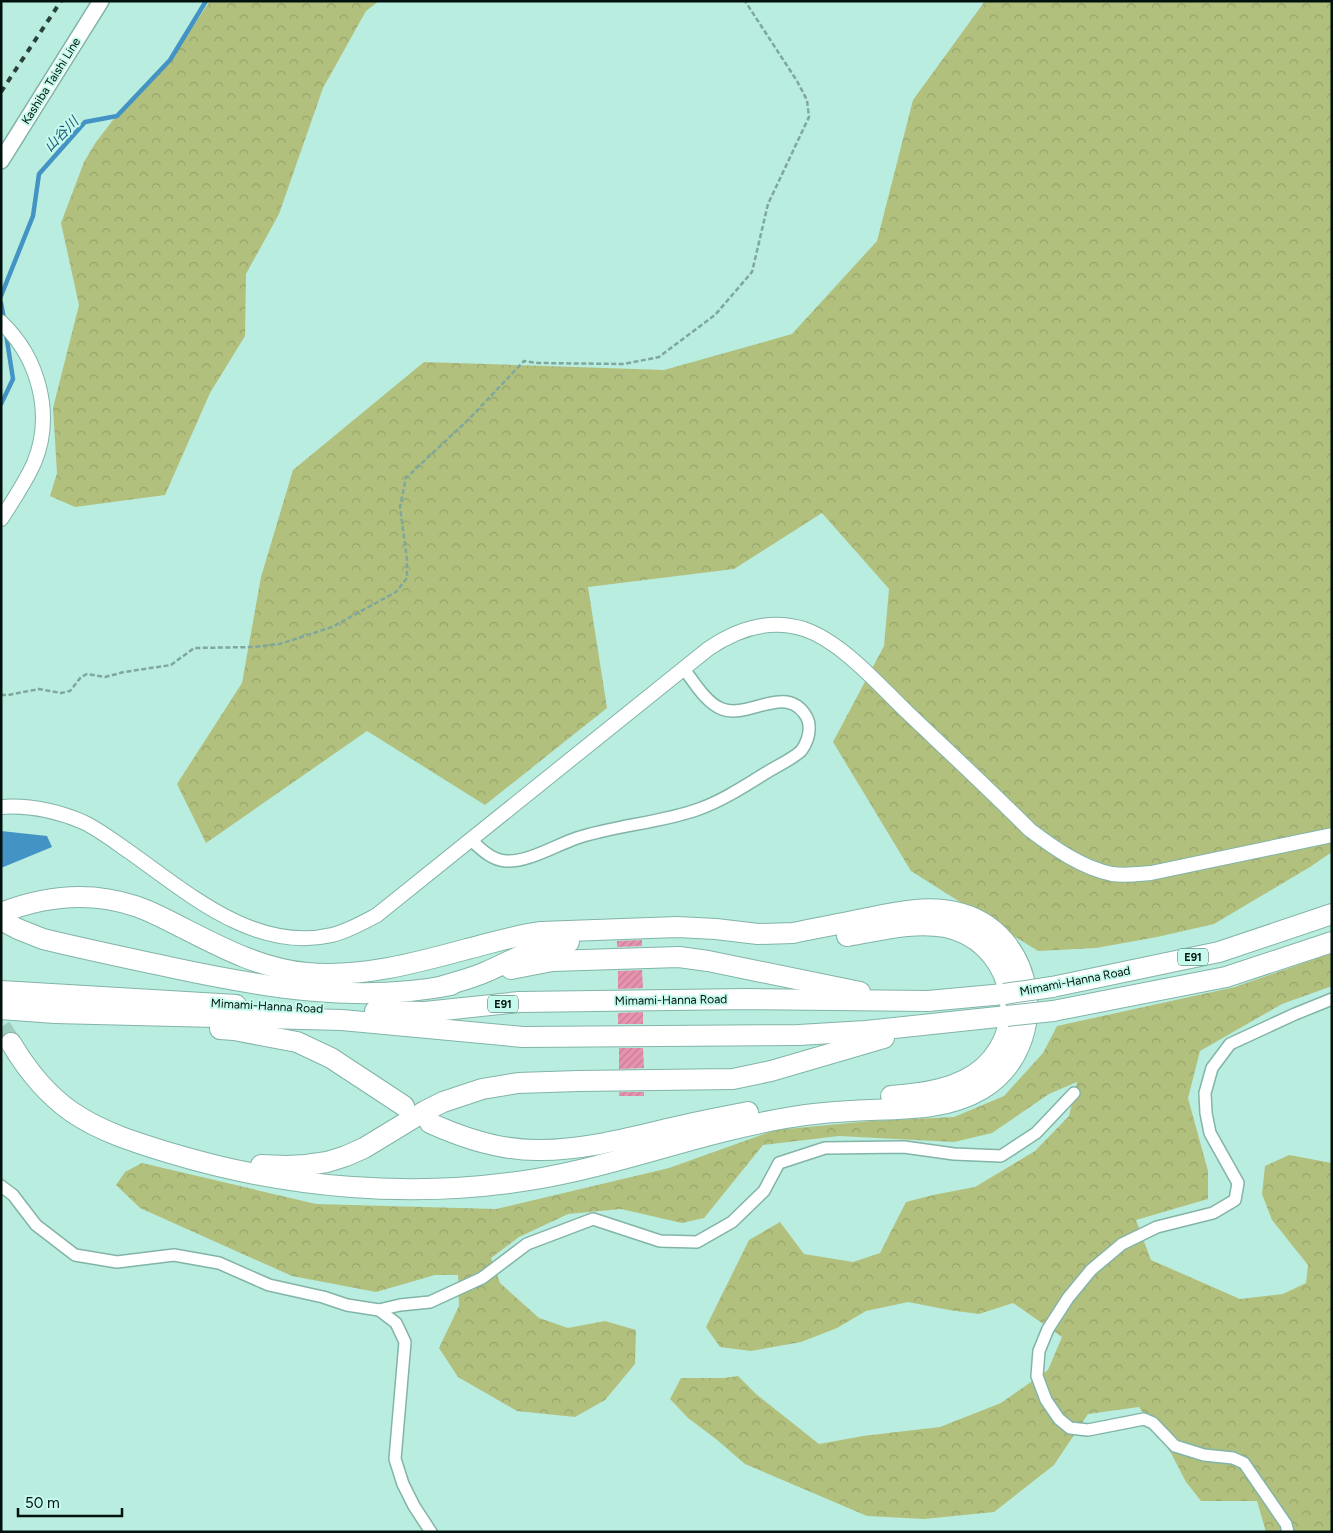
<svg xmlns="http://www.w3.org/2000/svg" width="1333" height="1533" viewBox="0 0 1333 1533" font-family="Figtree,'Noto Sans JP',sans-serif">
  <defs>
    <pattern id="forest-crowns" width="20" height="18" patternUnits="userSpaceOnUse" patternTransform="scale(1.25)"><rect width="20" height="18" fill="#b2c07e"/><path d="M2 6a3 3 0 1 1 6 0M12 15a3 3 0 1 1 6 0" fill="none" stroke="#97a46c"/></pattern>
    <pattern id="building-hatch" width="6" height="6" patternUnits="userSpaceOnUse" patternTransform="scale(1.25)"><rect width="6" height="6" fill="#e793af"/><path d="M-1 1l2-2M0 6l6-6M5 7l2-2" fill="none" stroke="#c47e95"/></pattern>
  </defs>
  <rect width="100%" height="100%" fill="#b9ede0"/>
  <g fill="url(#forest-crowns)">
    <path d="M210 1H379L366 11 323 88 279 214 246 274 245 336 210 393 165 495 75 507 50 496 57 473 53 408 79 305 61 223 84 162 96 142 117 115 167 65Z"/>
    <path d="M985 1H1332V852L1310 867 1214 924 1157 937 1096 948 1038 951 911 871 833 742 884 646 889 589 822 513 734 569 588 587 607 708 485 805 367 731 206 843 177 784 242 683 261 577 293 470 424 362 664 370 792 334 877 241 913 100Z"/>
    <path d="M1332 953V986L1282 1004 1200 1051 1188 1098 1208 1171V1199L1136 1220 1151 1260 1240 1299 1283 1294 1306 1283 1308 1265 1272 1220 1262 1194 1265 1166 1289 1155 1332 1163V1532H1266L1257 1501H1201L1186 1482 1171 1453 1139 1407 1088 1414 1054 1465 994 1512 924 1519 867 1516 745 1464 716 1439 688 1418 670 1399 681 1378H724L738 1376 756 1394 819 1444 863 1436 940 1427 1001 1403 1048 1370 1062 1337 1013 1303 979 1314 949 1310 908 1302 866 1311 837 1328 801 1342 751 1351 720 1347 706 1327 749 1240 780 1222 804 1254 853 1262 880 1253 906 1202 933 1195 975 1187 1035 1151 1069 1116 1077 1082 1049 1094 992 1133 954 1142 839 1136 763 1145 704 1218 682 1223 621 1209 568 1214 519 1237 491 1258 500 1283 539 1318 568 1328 605 1321 636 1330 635 1364 605 1400 575 1417 517 1411 458 1377 439 1348 459 1306 458 1275H435L376 1292 292 1276 140 1208 116 1185 125 1172 142 1163 316 1204 496 1209 669 1168 775 1130 871 1121 954 1117 1004 1096 1043 1053 1057 1026 1235 987Z"/>
  </g>
  <path fill="#4393c4" d="M1 831 47 836 52 847 1 868Z"/>
  <g fill="none" stroke-linecap="round" stroke-linejoin="round">
    <g stroke="#4393c4" stroke-width="4.5">
      <path d="M1 296 33 216 39 174 85 122 117 116 170 60 206 1"/>
      <path d="M1 303 4 319"/>
      <path d="M1 404 13 379 6 334"/>
    </g>
  </g>
  <g fill="url(#building-hatch)">
    <path d="M642 940V946L617 947V941Z"/>
    <path d="M642 970 643 988 618 989V971Z"/>
    <path d="M643 1012V1024H618V1013Z"/>
    <path d="M619 1048H643L644 1068 619 1069Z"/>
    <rect x="619" y="1092" width="25" height="4"/>
  </g>
  <g fill="none" stroke-linecap="round" stroke-linejoin="round">
    <path stroke="#9dccc0" stroke-width="20" stroke-dasharray="20 10" stroke-linecap="butt" d="M1 1027 11 1043"/>
    <defs>
      <g id="minor">
        <path d="M471 840C481 849 491 860 506 861 529 862 556 845 577 838 617 825 660 823 699 809 724 800 746 785 769 771 779 765 792 759 801 751 806 745 810 734 809 726 809 721 807 717 804 713 784 685 748 719 722 709 706 703 694 682 684 669"/>
        <path d="M1 1186 13 1195 36 1225 75 1255 117 1262 174 1255 219 1263 269 1285 323 1297 347 1305 379 1310 400 1305 430 1302 482 1278 527 1244 593 1219 660 1241 697 1242 732 1222 764 1191 779 1163 825 1148 904 1147 954 1154 1001 1156 1036 1133 1074 1093"/>
        <path d="M379 1310 396 1323 405 1342 395 1459 403 1484 414 1506 431 1532"/>
        <path d="M1288 1532 1286 1524 1244 1463 1233 1458 1204 1455 1175 1446 1153 1423 1144 1419 1088 1430 1070 1428 1059 1419 1046 1400 1037 1376 1039 1351 1048 1329 1068 1298 1091 1270 1122 1244 1157 1227 1213 1213 1235 1200 1238 1183 1210 1133 1206 1113 1205 1093 1212 1068 1230 1044 1295 1014 1332 999"/>
      </g>
      <g id="tertiary">
        <path d="M1 322C39 358 54 415 34 463 25 483 13 501 1 519"/>
        <path d="M1 807C29 805 57 811 83 822 100 830 115 842 131 853 188 893 255 953 332 935 348 931 362 923 377 915L708 649C737 629 769 618 804 629 842 642 878 684 907 712 948 751 990 790 1030 830 1054 848 1082 868 1112 874 1125 876 1139 874 1151 873L1332 835"/>
      </g>
      <path id="secondary" d="M1 161 101 1"/>
      <g id="motorway">
        <path d="M1 913C44 896 90 891 135 906 151 911 167 920 183 928 222 948 262 969 307 973 360 978 416 963 467 949 492 943 516 935 541 932L677 927 716 929 758 934 793 933C816 928 840 924 863 919 893 913 925 905 955 912 1038 930 1053 1046 982 1089 949 1109 908 1109 871 1110 843 1111 814 1113 786 1118 699 1133 617 1166 530 1180 410 1199 286 1188 170 1153 137 1143 101 1132 72 1112 46 1094 27 1070 11 1043"/>
        <path d="M1 920 18 929 43 939C84 949 127 958 169 967 262 987 357 1004 451 985"/>
        <path d="M847 936C879 931 912 921 945 927 1010 940 1033 1022 984 1067 959 1089 923 1094 891 1096"/>
        <path d="M511 969 552 961 679 957 708 961 860 992"/>
        <path d="M440 987C456 982 473 978 488 971 518 958 536 945 569 942"/>
        <path d="M1052 987 1219 952 1332 914"/>
        <path d="M1 991 236 1005"/>
        <path d="M1 1009 55 1013 342 1020 523 1037 799 1035 866 1031 1007 1016"/>
        <path d="M375 1011 425 1012 519 1002 748 999 928 1001 1004 994"/>
        <path d="M1053 1011 1226 977 1332 942"/>
        <path d="M220 1029 234 1030 297 1042 331 1058 404 1106"/>
        <path d="M430 1123C465 1139 502 1151 541 1150 586 1150 632 1137 676 1127 700 1121 724 1117 748 1112"/>
        <path d="M261 1165 286 1166 306 1165 327 1162 346 1156 364 1148 425 1111 443 1102 482 1089 518 1083 578 1081 733 1079 771 1071 884 1038"/>
      </g>
    </defs>
    <use href="#minor" stroke="#82b4a8" stroke-width="14"/>
    <use href="#tertiary" stroke="#82b4a8" stroke-width="16"/>
    <use href="#secondary" stroke="#82b4a8" stroke-width="18"/>
    <use href="#motorway" stroke="#82b4a8" stroke-width="22"/>
    <path stroke="#7fa79d" stroke-width="2.5" stroke-dasharray="5 2.5" stroke-linecap="butt" d="M1 695H8L39 689 61 693 70 691 81 677 87 674 105 677 124 672 171 665 194 648 253 647 280 644 332 627 396 592 407 578V559L400 507 406 478 469 419 524 361 538 363 624 364 659 357 715 315 752 272 768 204 809 117 807 100 797 81 745 1"/>
    <use href="#minor" stroke="#fff" stroke-width="11"/>
    <use href="#tertiary" stroke="#fff" stroke-width="14"/>
    <use href="#secondary" stroke="#fff" stroke-width="15"/>
    <use href="#motorway" stroke="#fff" stroke-width="20"/>
    <path stroke="#29413b" stroke-width="4" stroke-dasharray="6 6" stroke-linecap="butt" d="M1 92 61 1"/>
    <defs>
      <g id="motorway-bridge">
        <path d="M1004 994 1052 987"/>
        <path d="M1007 1016 1053 1011"/>
      </g>
    </defs>
    <use href="#motorway-bridge" stroke="#82b4a8" stroke-width="22" stroke-linecap="butt"/>
    <use href="#motorway-bridge" stroke="#fff" stroke-width="20"/>
  </g>
  <g text-anchor="middle" stroke-width="4" stroke-linejoin="round" paint-order="stroke">
    <g fill="#c6faed" stroke="#3c5750" stroke-width="1">
      <rect x="1178" y="948.5" width="30" height="17" rx="4"/>
      <rect x="488" y="995.5" width="30" height="17" rx="4"/>
    </g>
    <g font-size="11" font-weight="bold" fill="#01110d">
      <text x="1193" y="961">E91</text>
      <text x="503" y="1008">E91</text>
    </g>
    <g font-size="12" fill="#01110d" stroke="#c6faed">
      <text transform="translate(51 81) rotate(-58)" y="4">Kashiba Taishi Line</text>
      <text transform="translate(1075 981) rotate(-11)" y="4">Mimami-Hanna Road</text>
      <text transform="translate(671 1000) rotate(-1)" y="4">Mimami-Hanna Road</text>
      <text transform="translate(267 1006) rotate(3)" y="4">Mimami-Hanna Road</text>
    </g>
    <g font-size="14" font-style="italic" fill="#1f5a7c" stroke="#c6faed">
      <text transform="translate(61 134) rotate(-46)" y="5">山谷川</text>
    </g>
  </g>
  <rect width="1333" height="1533" fill="none" stroke="#01110d" stroke-width="5"/>
  <path d="M18 1508v8h104v-8" fill="none" stroke="#01110d" stroke-width="2.5"/>
  <text x="25" y="1508" font-size="15" fill="#01110d" stroke="#c6faed" stroke-width="4" paint-order="stroke">50 m</text>
</svg>
